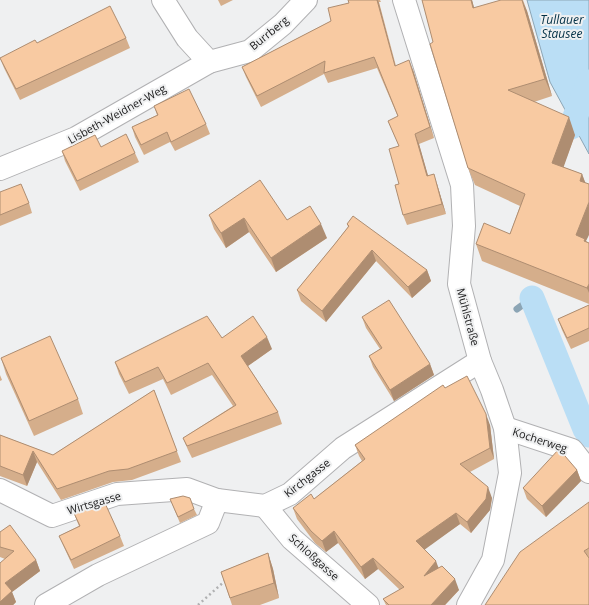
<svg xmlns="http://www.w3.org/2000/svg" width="589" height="605" viewBox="0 0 589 605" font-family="'Open Sans',sans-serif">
  <rect width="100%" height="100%" fill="#eff0f1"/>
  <path fill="#badef5" stroke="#8ca5b5" d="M527 0H589V154L550 82Z"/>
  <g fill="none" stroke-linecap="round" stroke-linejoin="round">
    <path stroke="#8ca5b5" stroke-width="7" d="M517 309 532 298"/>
    <g stroke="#badef5" stroke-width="25">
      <path d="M571 127 589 82"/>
      <path d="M532 298 585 429 589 435"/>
    </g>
    <defs>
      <g id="minor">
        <path d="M163 0 187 38 209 62 250 51 283 24 306 0"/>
        <path d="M0 169 76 138 209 62"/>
        <path d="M505 428 572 450 589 472"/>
        <path d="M0 490 52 516 117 494 187 489 217 500 265 506 290 494 343 448 480 361"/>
        <path d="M265 506 292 539 368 605"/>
        <path d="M46 605 98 575 208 523 217 500"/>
      </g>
      <path id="tertiary" d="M404 0 462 185 464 226 459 284 480 361 492 390 505 428 510 473 493 560 468 605"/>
    </defs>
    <use href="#minor" stroke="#b1b1b3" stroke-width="24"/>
    <use href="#tertiary" stroke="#b1b1b3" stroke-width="24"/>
    <path stroke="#b0b1b2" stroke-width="2.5" stroke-dasharray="2 3" stroke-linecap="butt" d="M198 605 226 580"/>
    <use href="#minor" stroke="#fff" stroke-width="22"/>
    <use href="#tertiary" stroke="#fff" stroke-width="22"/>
  </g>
  <g fill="#d5ae8b">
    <path d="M218 0H233L221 6Z"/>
    <path d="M348 0H380L381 2H379L396 66 413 70 434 138 419 144 428 176 437 184 446 214 407 225 403 215 399 184V146L388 121 398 117 377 68 328 83 324 74 261 107 246 77 242 67 331 21 349 3Z"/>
    <path d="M422 0H472L474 8 523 0 527 11 552 96 534 102 575 135 563 167 582 174 585 183 586 241 589 243V304L482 261 476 244 510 234 520 206 475 185 468 168Z"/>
    <path d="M126 38 130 48 20 100 4 68 0 58 37 43Z"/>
    <path d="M154 106 206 124 210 134 175 151 170 142 144 155 135 137 132 127 157 115Z"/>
    <path d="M101 147 135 153 139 162 80 191 65 161 62 151Z"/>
    <path d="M0 192 29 203 32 213 0 226Z"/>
    <path d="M209 215 287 220 327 238 276 272 249 232 226 248 214 229Z"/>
    <path d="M347 224 427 270 431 281 412 298 376 261 326 322 301 301 297 290 334 245 348 227Z"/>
    <path d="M589 305V341L571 349 562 330 558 319Z"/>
    <path d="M362 317 430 364 434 375 394 401 373 367 369 356 380 349 366 328Z"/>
    <path d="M222 338 272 349 248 366 278 412 282 424 192 458 188 450 183 438 233 406 212 375 171 395 163 379 129 394 119 374 115 362Z"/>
    <path d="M1 358 78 399 83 414 34 436 6 374Z"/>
    <path d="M0 375 2 380 0 381Z"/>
    <path d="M445 388 490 425 494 459 470 472 492 498 490 510 471 533 460 524 424 549 439 568 459 590 445 605H386L383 599 400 590 378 569 365 579 338 543 326 552 315 543 297 519 293 508 314 499 362 461 359 456 355 445Z"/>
    <path d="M154 390 181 462 132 480 113 482 61 500 37 462 27 486 0 476V435L53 455Z"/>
    <path d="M577 470 581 481 546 517 527 499 523 488Z"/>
    <path d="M170 499 194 509 197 515 180 523Z"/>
    <path d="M589 502V605H485Z"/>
    <path d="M73 511 120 536 124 546 74 569 63 545 59 536 79 526Z"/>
    <path d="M0 532 36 560 40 571 12 592 16 602 13 605 5 559 0 557Z"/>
    <path d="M268 553 273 569 279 598 260 605H232L221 572Z"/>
  </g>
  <g fill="#ae8d71">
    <path d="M377 0H378L398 77Z"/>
    <path d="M471 0H472L479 26 473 8Z"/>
    <path d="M522 0 527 11 552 96 545 79Z"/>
    <path d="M409 60 413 70 434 138 430 127Z"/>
    <path d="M569 117 575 135 559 180 552 163Z"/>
    <path d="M415 134 419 144 431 186 427 176Z"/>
    <path d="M434 174 446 214 442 204Z"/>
    <path d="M582 174 589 192 580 181Z"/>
    <path d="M589 202V235L586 241 589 249 576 235Z"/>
    <path d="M244 218 249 232 226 248 221 233Z"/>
    <path d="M321 224 327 238 276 272 271 258Z"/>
    <path d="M372 250 376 261 326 322 322 311Z"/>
    <path d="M427 270 431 281 412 298 408 287Z"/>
    <path d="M589 283V293L587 288Z"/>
    <path d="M267 337 272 349 245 368 241 356Z"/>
    <path d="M430 364 434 375 394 401 390 390Z"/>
    <path d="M486 414 490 425 494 459 490 448Z"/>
    <path d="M33 451 37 462 27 486 23 475Z"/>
    <path d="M577 470 581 481 546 517 542 506Z"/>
    <path d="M488 487 492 498 490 510 471 533 467 522Z"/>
    <path d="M456 513 460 524 420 553 416 541Z"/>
    <path d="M334 531 338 543 326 552 322 541Z"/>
    <path d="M268 553 273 569 279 598 274 583Z"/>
    <path d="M373 558 378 569 365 579 361 567Z"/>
    <path d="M36 560 40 571 12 592 16 602 13 605H0V602L5 583Z"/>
    <path d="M436 561 440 572 424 576Z"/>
    <path d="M455 579 459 590 445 605H431Z"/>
  </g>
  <g fill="#f8caa2" stroke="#ae8d71">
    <path d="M348 0H377L395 66 409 60 430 127 415 134 427 176 434 174 442 204 403 215 395 185 399 184 389 149 399 146 388 121 398 116 374 57 324 73 325 61 257 96 242 67 331 21 328 8 349 3Z"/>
    <path d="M422 0H471L473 8 501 0H522L545 79 508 90 569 117 552 163 582 174 580 181 589 184V202L576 235 585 239 584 241 589 243V284L587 288 476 244 484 223 510 234 525 194 468 168 430 44 433 42Z"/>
    <path d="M110 6 126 38 16 89 0 58 35 40 37 43Z"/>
    <path d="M189 89 206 124 171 142 167 132 141 145 132 127 158 115 154 106Z"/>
    <path d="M126 134 135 153 77 181 62 151 95 135 101 147Z"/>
    <path d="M260 180 287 220 310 206 321 224 271 258 244 218 221 233 209 215Z"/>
    <path d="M21 184 29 203 0 215V192Z"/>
    <path d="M353 216 427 270 408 287 372 250 322 311 297 290 334 245 349 226 347 224Z"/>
    <path d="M389 300 430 364 390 390 369 356 382 348 362 317Z"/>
    <path d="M589 305V328L567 338 558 319Z"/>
    <path d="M207 316 222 338 253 316 267 337 241 356 278 412 187 446 183 438 236 405 208 363 167 383 158 367 125 382 115 362Z"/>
    <path d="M50 336 78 399 29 421 1 358Z"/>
    <path d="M467 376 486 414 490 448 460 464 488 487 486 499 467 522 456 513 416 541 436 561 424 576 442 566 455 579 431 605H389L383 599 404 587 373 558 361 567 334 531 322 541 311 531 293 508 311 494 314 499 365 459 355 445 443 385 445 388Z"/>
    <path d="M154 390 177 451 128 469 109 471 57 489 33 451 23 475 0 466V435L53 455Z"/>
    <path d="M559 449 577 470 542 506 523 488Z"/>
    <path d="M183 496 190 498 194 509 178 517 170 499Z"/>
    <path d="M104 501 120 536 71 560 59 536 80 526 73 511Z"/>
    <path d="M589 502V548L584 551 589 558V605H485L520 552Z"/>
    <path d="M10 525 36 560 5 583 12 591 0 602V563L14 551 0 547V532Z"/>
    <path d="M268 553 274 583 230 598 221 572Z"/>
  </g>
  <g text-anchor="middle" stroke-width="4" stroke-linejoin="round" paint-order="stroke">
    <g font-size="11" fill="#202021" stroke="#eff0f1">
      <text transform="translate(269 33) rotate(-39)" y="4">Burrberg</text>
      <text transform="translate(117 114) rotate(-29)" y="4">Lisbeth-Weidner-Weg</text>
      <text transform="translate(468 317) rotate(75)" y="4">Mühlstraße</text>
      <text transform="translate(540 440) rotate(18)" y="4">Kocherweg</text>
      <text transform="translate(307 478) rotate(-38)" y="4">Kirchgasse</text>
      <text transform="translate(94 503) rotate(-16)" y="4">Wirtsgasse</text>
      <text transform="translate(314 557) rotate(42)" y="4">Schloßgasse</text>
    </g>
    <g font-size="12" font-style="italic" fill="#002f45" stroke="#eff0f1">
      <text x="562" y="24">Tullauer<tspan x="562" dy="14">Stausee</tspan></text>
    </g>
  </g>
</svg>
